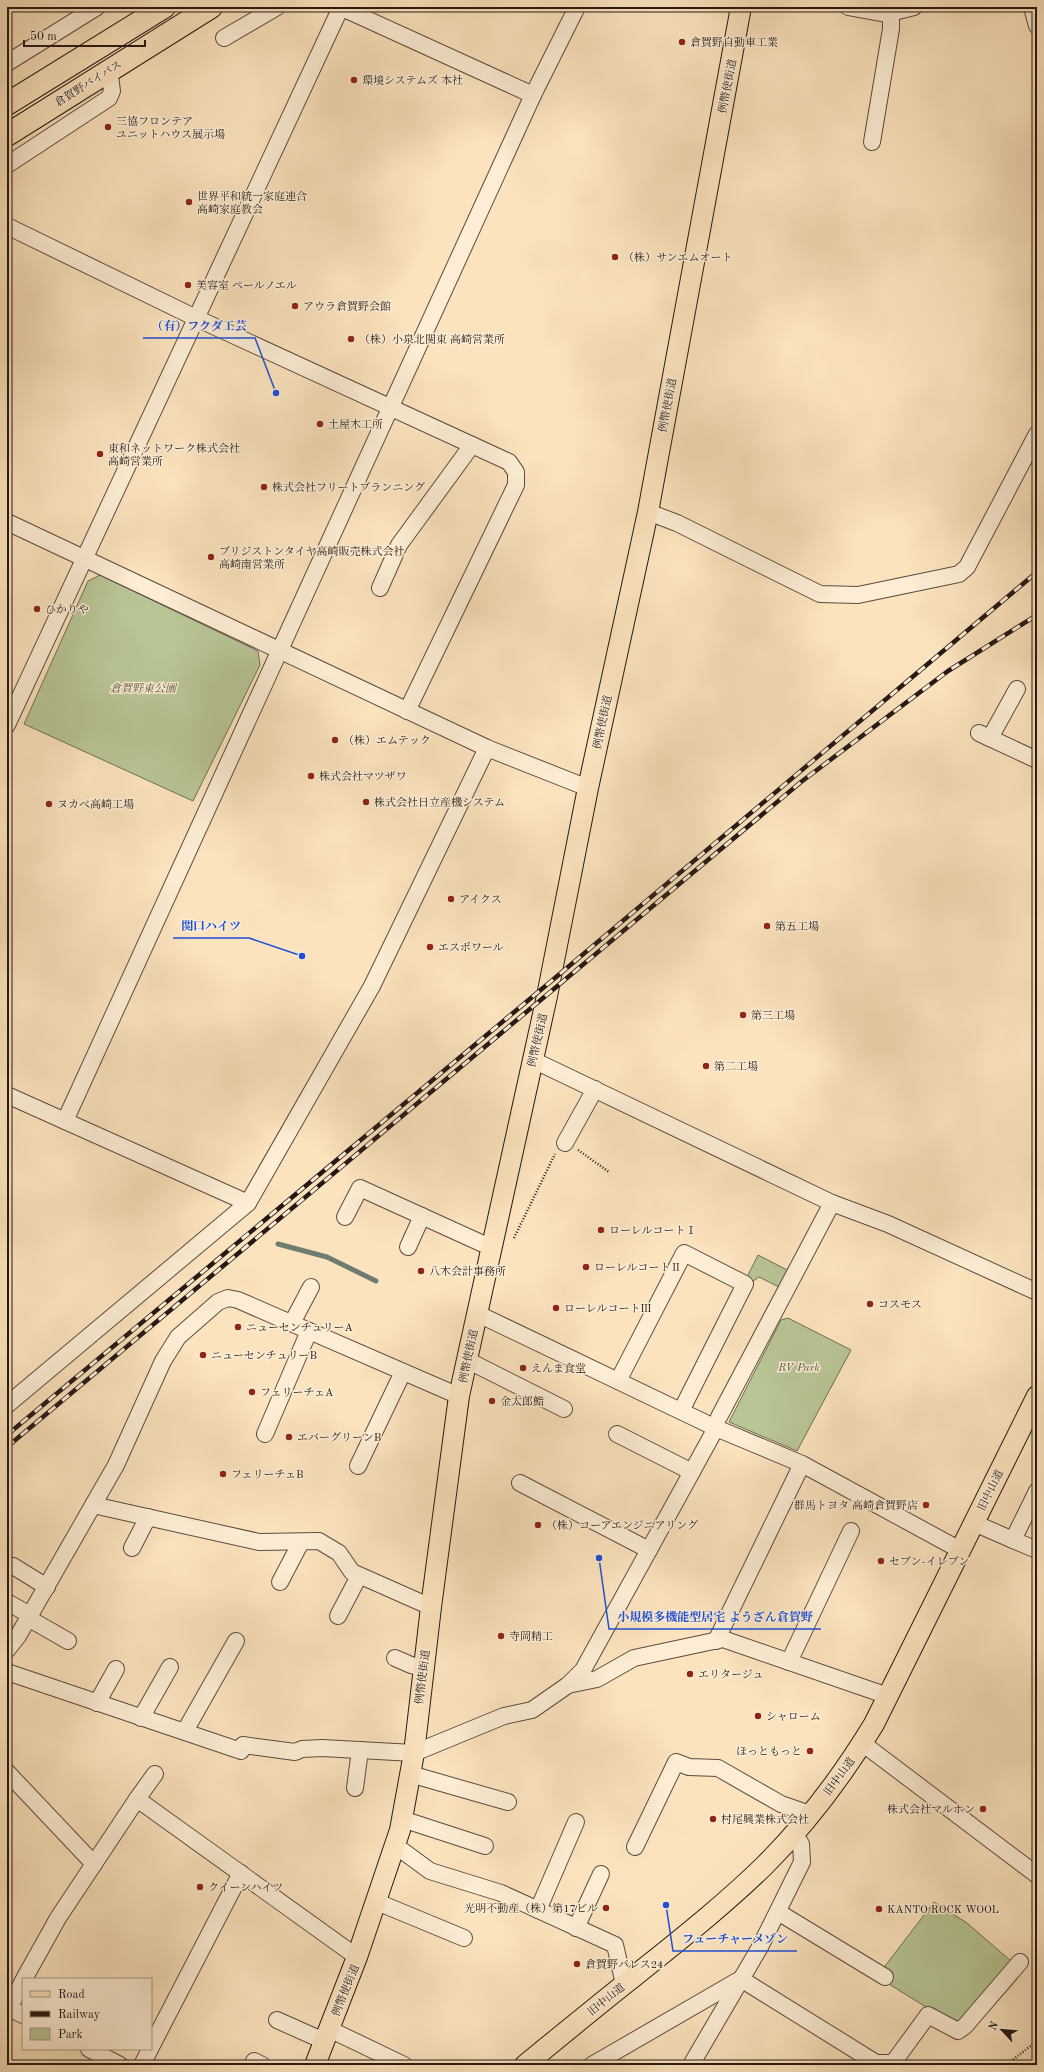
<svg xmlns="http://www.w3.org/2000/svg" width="1044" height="2072" viewBox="0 0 1044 2072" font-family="'Old Standard TT','Noto Serif JP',serif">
  <rect width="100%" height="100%" fill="#fbe3bd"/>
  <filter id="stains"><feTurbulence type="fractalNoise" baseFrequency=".005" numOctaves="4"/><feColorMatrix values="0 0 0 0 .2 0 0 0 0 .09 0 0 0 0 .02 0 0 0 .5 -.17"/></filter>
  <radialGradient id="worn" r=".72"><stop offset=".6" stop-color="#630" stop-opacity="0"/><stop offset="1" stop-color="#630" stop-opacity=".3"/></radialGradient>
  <g fill="#b8c595" stroke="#6e6f54">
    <path d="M100 575 258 651 260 665 193 801 24 724 88 581Z"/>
    <path d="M758 1255 791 1272 783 1289 759 1277 752 1282 746 1279Z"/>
    <path d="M788 1318 851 1350 797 1451 729 1422 781 1320Z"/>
    <path d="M934 1902 967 1923 1012 1962 955 2025 884 1981 882 1970Z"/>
  </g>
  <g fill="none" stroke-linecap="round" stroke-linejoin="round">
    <path stroke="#6e7c70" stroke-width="5" d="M278 1244 327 1257 376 1281"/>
    <defs>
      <g id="minor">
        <path d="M340 7 533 95"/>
        <path d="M848 7 886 14 914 7"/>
        <path d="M1032 7 1037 26"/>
        <path d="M224 38 277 7"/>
        <path d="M7 63 97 7"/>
        <path d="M872 142 891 29V13"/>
        <path d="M7 165 109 98 112 91 109 69"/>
        <path d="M7 226 196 318 509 462 516 472V485L407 711"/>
        <path d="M648 512 677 523 820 594 858 595 959 574 967 567 1037 434"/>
        <path d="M7 522 487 748 588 788"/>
        <path d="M380 588 399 545 472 445"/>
        <path d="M7 725 341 7"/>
        <path d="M979 733 1037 760"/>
        <path d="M990 738 1017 689"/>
        <path d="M533 1060 832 1203 888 1224 1037 1292"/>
        <path d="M7 1095 248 1203"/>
        <path d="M65 1121 533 95 577 7"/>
        <path d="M565 1143 595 1089"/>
        <path d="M345 1217 360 1188 492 1248"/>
        <path d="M408 1247 422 1216"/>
        <path d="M476 1313 716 1428 802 1464 960 1550"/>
        <path d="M292 1323 311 1287"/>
        <path d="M467 1360 564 1409"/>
        <path d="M618 1381 684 1253 745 1284 681 1411"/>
        <path d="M7 1405 248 1203 372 986 487 748"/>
        <path d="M719 1417 832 1203"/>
        <path d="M265 1434 309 1331"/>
        <path d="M617 1434 692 1472"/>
        <path d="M358 1466 403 1372"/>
        <path d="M520 1483 649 1550"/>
        <path d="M93 1505 259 1542 319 1541 339 1553 352 1572 431 1607"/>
        <path d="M974 1523 1013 1540 1037 1491"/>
        <path d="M1013 1540 1037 1550"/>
        <path d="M132 1548 148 1517"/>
        <path d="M13 1566 47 1587"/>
        <path d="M280 1582 301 1542"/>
        <path d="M7 1602 30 1615"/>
        <path d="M338 1616 359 1576"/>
        <path d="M28 1618 68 1641"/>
        <path d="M716 1641 802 1464"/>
        <path d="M7 1650 18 1636 116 1465 163 1361 178 1337 218 1302 228 1298 238 1300 459 1396"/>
        <path d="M395 1658 411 1665 423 1668"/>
        <path d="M789 1662 851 1531"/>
        <path d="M7 1672 241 1751 243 1745 295 1752 302 1749 322 1748 414 1753 504 1716 532 1710 568 1685 597 1679 634 1658 723 1639 888 1696"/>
        <path d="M568 1685 583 1670 716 1428"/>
        <path d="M97 1703 116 1669"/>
        <path d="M141 1718 170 1667"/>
        <path d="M185 1731 236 1641"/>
        <path d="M862 1743 1037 1875"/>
        <path d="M7 1772 94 1864"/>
        <path d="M410 1774 508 1802"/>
        <path d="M355 1788 360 1750"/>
        <path d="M137 1799 155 1774"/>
        <path d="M402 1819 485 1846"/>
        <path d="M396 1846 430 1871 501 1893 615 1945 624 1984"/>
        <path d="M635 1847 676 1762 689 1767 718 1768 781 1804 810 1814"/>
        <path d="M377 1902 464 1938"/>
        <path d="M538 1910 576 1822"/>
        <path d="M778 1912 885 1977"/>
        <path d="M576 1928 601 1874"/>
        <path d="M24 1979 58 1918 137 1799 357 1957"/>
        <path d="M741 1979 876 2063H893L928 2015 958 2031 965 2026 1020 1962"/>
        <path d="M7 2007 23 2015"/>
        <path d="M9 2008 23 1981"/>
        <path d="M277 2020 324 2041"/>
        <path d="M329 2029 404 2065"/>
        <path d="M151 2047 241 1873"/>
        <path d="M89 2049 120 2065"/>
        <path d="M254 2061 262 2065"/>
        <path d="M142 2065 150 2049"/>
        <path d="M592 2065 739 1980"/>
        <path d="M691 2065 760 1947 802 1862 801 1844 794 1833"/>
      </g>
      <g id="major">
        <path d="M315 2065 357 1957 400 1830 414 1753 431 1607 459 1396 547 996 588 788 648 512 741 7"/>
        <path d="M525 2065C558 2038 592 2010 626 1983 673 1945 721 1908 765 1865 807 1823 843 1775 874 1724L1037 1396"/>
      </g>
      <g id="highway">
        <path d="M7 104 164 7"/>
        <path d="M7 135 211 7"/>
      </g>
    </defs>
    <use href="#minor" stroke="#5a4c3e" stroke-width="18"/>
    <use href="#major" stroke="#241914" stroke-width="22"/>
    <use href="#highway" stroke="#241914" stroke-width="24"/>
    <g stroke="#241914" stroke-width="2.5" stroke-dasharray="1 2" stroke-linecap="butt">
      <path d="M578 1150 609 1172"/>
      <path d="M514 1238 555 1154"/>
      <path d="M1006 2065 1037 2041"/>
    </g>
    <use href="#minor" stroke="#fcedd4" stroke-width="16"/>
    <use href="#major" stroke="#fbe3bd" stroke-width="20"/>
    <use href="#highway" stroke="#fbe3bd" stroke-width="22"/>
    <defs>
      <g id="rail">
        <path d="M7 1435 549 983 1037 572"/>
        <path d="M7 1447 801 782 948 671 1037 615"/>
      </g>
    </defs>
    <use href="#rail" stroke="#241914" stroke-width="4.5"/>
    <use href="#rail" stroke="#fcedd4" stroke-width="3" stroke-dasharray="9" stroke-linecap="butt"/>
  </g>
  <g fill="#8f2418" stroke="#fcedd4" stroke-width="1.5">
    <circle cx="682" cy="42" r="4"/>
    <circle cx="354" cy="80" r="4"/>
    <circle cx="108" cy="127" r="4"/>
    <circle cx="189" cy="202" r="4"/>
    <circle cx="615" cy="257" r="4"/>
    <circle cx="188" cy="285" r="4"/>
    <circle cx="295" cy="306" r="4"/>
    <circle cx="351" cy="339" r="4"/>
    <circle cx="320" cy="424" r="4"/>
    <circle cx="100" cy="454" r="4"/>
    <circle cx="264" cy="487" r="4"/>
    <circle cx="211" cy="557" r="4"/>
    <circle cx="37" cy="609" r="4"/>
    <circle cx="335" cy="740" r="4"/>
    <circle cx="311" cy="776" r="4"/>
    <circle cx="366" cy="802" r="4"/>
    <circle cx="49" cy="804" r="4"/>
    <circle cx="451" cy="899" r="4"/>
    <circle cx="767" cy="926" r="4"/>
    <circle cx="430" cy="947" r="4"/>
    <circle cx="743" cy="1015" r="4"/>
    <circle cx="706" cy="1066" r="4"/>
    <circle cx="601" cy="1230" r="4"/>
    <circle cx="586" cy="1267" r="4"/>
    <circle cx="421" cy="1271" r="4"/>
    <circle cx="870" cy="1304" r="4"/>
    <circle cx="556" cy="1308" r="4"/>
    <circle cx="238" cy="1327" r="4"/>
    <circle cx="203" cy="1355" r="4"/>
    <circle cx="523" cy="1368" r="4"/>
    <circle cx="252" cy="1392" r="4"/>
    <circle cx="492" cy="1401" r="4"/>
    <circle cx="289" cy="1437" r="4"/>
    <circle cx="223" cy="1474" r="4"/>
    <circle cx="926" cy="1505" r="4"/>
    <circle cx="538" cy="1525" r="4"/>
    <circle cx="881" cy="1561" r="4"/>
    <circle cx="501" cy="1636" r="4"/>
    <circle cx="690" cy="1674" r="4"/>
    <circle cx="758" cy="1716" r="4"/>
    <circle cx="810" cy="1751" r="4"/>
    <circle cx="983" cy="1809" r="4"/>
    <circle cx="713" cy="1819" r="4"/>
    <circle cx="200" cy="1887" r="4"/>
    <circle cx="606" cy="1908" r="4"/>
    <circle cx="879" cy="1909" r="4"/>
    <circle cx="577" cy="1964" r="4"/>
  </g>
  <g text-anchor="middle" stroke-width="3" stroke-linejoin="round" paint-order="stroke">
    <g font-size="11" fill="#241914" stroke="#fcedd4" text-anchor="start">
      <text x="690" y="46">倉賀野自動車工業</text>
      <text x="362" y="84">環境システムズ 本社</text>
      <text x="116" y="125">三協フロンテア<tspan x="116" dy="13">ユニットハウス展示場</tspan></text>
      <text x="197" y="200">世界平和統一家庭連合<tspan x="197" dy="13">高崎家庭教会</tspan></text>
      <text x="623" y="261">（株）サンエムオート</text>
      <text x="196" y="289">美容室 ペールノエル</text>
      <text x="303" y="310">アウラ倉賀野会館</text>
      <text x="359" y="343">（株）小泉北関東 高崎営業所</text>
      <text x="328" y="428">土屋木工所</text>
      <text x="108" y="452">東和ネットワーク株式会社<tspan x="108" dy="13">高崎営業所</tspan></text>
      <text x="272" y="491">株式会社フリートプランニング</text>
      <text x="219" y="555">ブリジストンタイヤ高崎販売株式会社<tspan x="219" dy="13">高崎南営業所</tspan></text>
      <text x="45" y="613">ひかりや</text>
      <text x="343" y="744">（株）エムテック</text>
      <text x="319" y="780">株式会社マツザワ</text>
      <text x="374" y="806">株式会社日立産機システム</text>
      <text x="57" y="808">ヌカべ高崎工場</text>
      <text x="459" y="903">アイクス</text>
      <text x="775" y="930">第五工場</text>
      <text x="438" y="951">エスポワール</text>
      <text x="751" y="1019">第三工場</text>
      <text x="714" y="1070">第二工場</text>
      <text x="609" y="1234">ローレルコートⅠ</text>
      <text x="594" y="1271">ローレルコートⅡ</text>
      <text x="429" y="1275">八木会計事務所</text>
      <text x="878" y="1308">コスモス</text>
      <text x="564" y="1312">ローレルコートⅢ</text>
      <text x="246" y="1331">ニューセンチュリーA</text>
      <text x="211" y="1359">ニューセンチュリーB</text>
      <text x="531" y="1372">えんま食堂</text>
      <text x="260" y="1396">フェリーチェA</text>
      <text x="500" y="1405">金太郎鮨</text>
      <text x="297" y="1441">エバーグリーンB</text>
      <text x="231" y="1478">フェリーチェB</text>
      <text x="918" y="1509" text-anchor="end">群馬トヨタ 高崎倉賀野店</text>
      <text x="546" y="1529">（株）コーアエンジニアリング</text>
      <text x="889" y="1565">セブン-イレブン</text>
      <text x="509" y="1640">寺岡精工</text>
      <text x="698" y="1678">エリタージュ</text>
      <text x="766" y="1720">シャローム</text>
      <text x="802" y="1755" text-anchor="end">ほっともっと</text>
      <text x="975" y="1813" text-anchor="end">株式会社マルホン</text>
      <text x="721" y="1823">村尾興業株式会社</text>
      <text x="208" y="1891">クイーンハイツ</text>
      <text x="598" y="1912" text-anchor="end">光明不動産（株）第17ビル</text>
      <text x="887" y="1913">KANTO ROCK WOOL</text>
      <text x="585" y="1968">倉賀野パレス24</text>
    </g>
    <g font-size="11" fill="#241914" stroke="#fcedd4">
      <text transform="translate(88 83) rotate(-32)" y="4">倉賀野バイパス</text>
      <text transform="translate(727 86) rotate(-79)" y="4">例幣使街道</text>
      <text transform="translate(667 405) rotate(-79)" y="4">例幣使街道</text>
      <text transform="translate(602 722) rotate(-78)" y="4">例幣使街道</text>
      <text transform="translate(537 1040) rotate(-77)" y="4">例幣使街道</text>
      <text transform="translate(468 1356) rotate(-78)" y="4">例幣使街道</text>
      <text transform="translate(990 1490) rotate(-64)" y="4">旧中山道</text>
      <text transform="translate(422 1677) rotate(-83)" y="4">例幣使街道</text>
      <text transform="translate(839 1776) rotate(-54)" y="4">旧中山道</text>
      <text transform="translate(345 1990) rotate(-68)" y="4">例幣使街道</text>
      <text transform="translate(606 1999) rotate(-39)" y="4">旧中山道</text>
    </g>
    <g font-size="11" font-style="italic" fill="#585541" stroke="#fcedd4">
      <text x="143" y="692">倉賀野東公園</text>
      <text x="799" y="1371">RV Park</text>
    </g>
  </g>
  <path fill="none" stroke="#1d4ed8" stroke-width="1.5" d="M276 393L255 338H143M302 956L249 938H173M599 1558L609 1629H821M666 1905L673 1951H797"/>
  <g fill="#1d4ed8" stroke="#fcedd4" stroke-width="1.5">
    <circle cx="276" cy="393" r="4"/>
    <circle cx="302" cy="956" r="4"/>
    <circle cx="599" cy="1558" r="4"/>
    <circle cx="666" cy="1905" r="4"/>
  </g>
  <g font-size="12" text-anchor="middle" font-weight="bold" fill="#1d4ed8" stroke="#fcedd4" stroke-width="3" stroke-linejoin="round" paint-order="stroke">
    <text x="199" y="330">（有）フクダ工芸</text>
    <text x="211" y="930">関口ハイツ</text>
    <text x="715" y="1621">小規模多機能型居宅 ようざん倉賀野</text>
    <text x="735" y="1943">フューチャーメゾン</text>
  </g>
  <rect width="1044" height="2072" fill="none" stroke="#fbe3bd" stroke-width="24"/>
  <rect x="8" y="8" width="1028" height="2056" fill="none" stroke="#241914" stroke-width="2"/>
  <rect x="12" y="12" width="1020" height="2048" fill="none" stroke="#241914"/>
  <rect x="22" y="1978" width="130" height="72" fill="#fcedd4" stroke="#a69887"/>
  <rect x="30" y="1991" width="20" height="6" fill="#fbe3bd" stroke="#a69887"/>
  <text x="58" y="1998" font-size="12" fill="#241914">Road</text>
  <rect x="30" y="2011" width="20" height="6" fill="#241914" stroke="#a69887"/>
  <text x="58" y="2018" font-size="12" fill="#241914">Railway</text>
  <rect x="30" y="2028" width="20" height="12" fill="#b8c595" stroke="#a69887"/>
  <text x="58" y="2038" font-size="12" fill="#241914">Park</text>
  <g transform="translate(1002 2030) rotate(296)" stroke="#fcedd4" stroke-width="3" paint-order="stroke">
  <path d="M0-3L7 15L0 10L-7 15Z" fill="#241914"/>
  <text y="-6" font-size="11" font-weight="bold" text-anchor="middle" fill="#241914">N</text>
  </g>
  <path d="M24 40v6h121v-6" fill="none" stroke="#241914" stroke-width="2"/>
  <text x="30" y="40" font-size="12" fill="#241914" stroke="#fcedd4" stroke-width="3" paint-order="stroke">50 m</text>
  <rect width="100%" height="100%" filter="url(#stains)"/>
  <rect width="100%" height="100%" fill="url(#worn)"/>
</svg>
